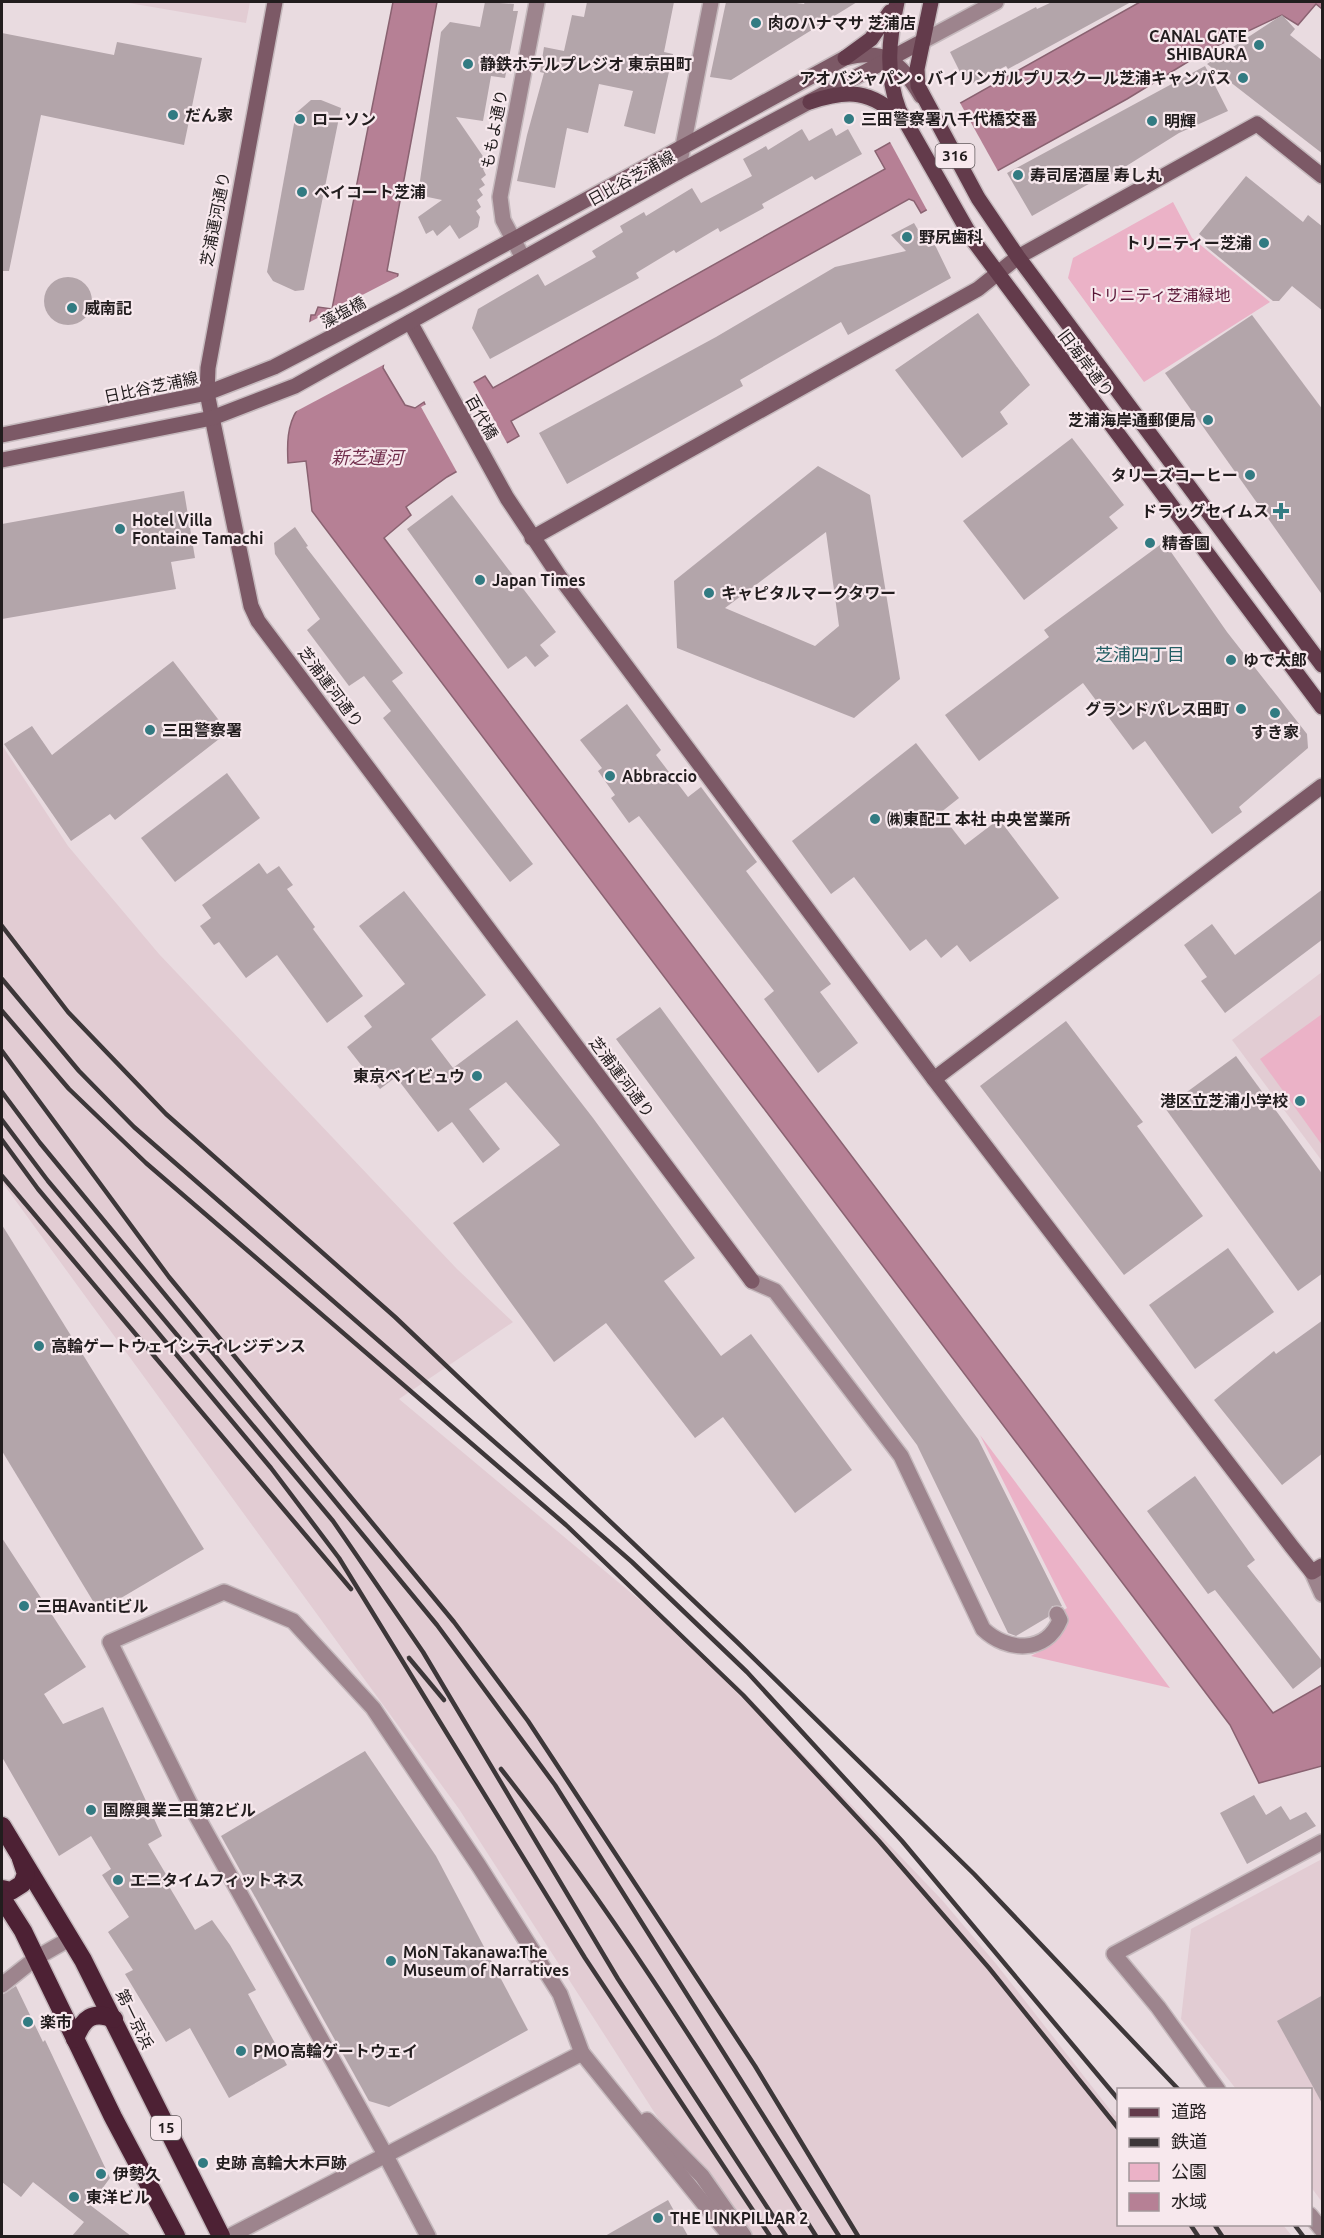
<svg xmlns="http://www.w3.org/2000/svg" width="1324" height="2238" viewBox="0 0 1324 2238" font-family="Ubuntu,'Noto Sans JP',sans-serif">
  <rect width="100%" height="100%" fill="#e9dbe0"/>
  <g fill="#e2ccd3">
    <path d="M123 2H250L246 23Z"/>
    <path d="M2 745 68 846 159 954 457 1269 513 1322 399 1399 654 1612 739 1687 942 1900 997 1965 1115 2116 1118 2114V2224L1283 2225 1292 2236H734L459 1809 2 1182Z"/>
    <path d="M1322 972V1161L1232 1040Z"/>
    <path d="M1322 1859V2202L1311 2187 1310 2090 1236 2089 1181 2019 1191 1929Z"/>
  </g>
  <g fill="#ebb2c7">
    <path d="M1173 202 1192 238 1270 302 1144 382 1068 278 1073 258Z"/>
    <path d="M1322 1014V1145L1260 1059Z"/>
    <path d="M980 1435 1170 1688 1031 1656C1052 1645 1071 1638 1062 1611L1067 1608Z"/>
  </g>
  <path fill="#b68095" stroke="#8a6271" stroke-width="1.5" d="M393 2H437L387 271 398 274 383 368 405 405 415 408 424 402 427 409 485 376 493 388 885 169 875 151 1140 2H1322V9L1316 4 1298 25 1282 15 1204 52 1127 99 921 213 914 201 909 199 511 421 519 436 447 477 406 507 411 515 384 538 1273 1713 1322 1685V1766L1259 1783 1230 1725 312 511 306 461 288 463C287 444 287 426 297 410L311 315H315L318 307 332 309Z"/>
  <g fill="#e9dbe0">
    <path d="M959 101 999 173 928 212 889 140Z"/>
    <path d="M401 275 387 363 291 414 306 324Z"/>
    <path d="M472 380 508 445 458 474 421 407Z"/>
  </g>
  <g fill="#b3a5aa" fill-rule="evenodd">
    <path d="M485 2 514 4 513 11H518L505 78 491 76 483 121 456 117 489 165 483 169 486 175 481 179 485 185 479 189 483 195 477 200 481 207 476 211 480 217 478 227 459 239 450 225 437 236 433 230 426 234 418 217 442 200 418 195 441 32 450 22 480 27Z"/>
    <path d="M587 2H674L664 52 673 54 655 134 624 126 633 91 599 84 588 133 567 128 555 188 517 181 527 135 544 73 540 72 544 47 564 51 572 15 584 17Z"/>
    <path d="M726 2H789L804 4 805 2H857L731 80 710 77Z"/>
    <path d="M1052 2H1131L1008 69 1006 66 967 86 950 52 1036 7 1037 9Z"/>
    <path d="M1282 15 1295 29 1290 35 1323 61V154L1207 64Z"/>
    <path d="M2 33 114 55 117 42 202 58 184 145 41 115 9 271H2Z"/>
    <path d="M1205 66 1228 111 1179 133 1112 175 1110 172 1032 216 1007 173Z"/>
    <path d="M311 100H321L341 108 304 290 295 291 273 281 267 272 296 113Z"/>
    <path d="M832 128 836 136 848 129 862 154 815 180 812 176 762 204 764 208 720 232 718 228 676 253 674 250 636 273 639 278 490 359 472 328 478 309 538 274 545 286 596 257 592 251 623 232 620 226 644 212 646 216 692 188 701 203 752 176 743 159 766 146 768 150 802 129 809 141Z"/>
    <path d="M1246 176 1303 222 1308 215 1323 227V311L1292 286 1279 301H1273L1204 245 1208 241 1199 234Z"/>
    <path d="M914 223 928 247 935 245 951 278 848 335 841 322 740 380 743 386 567 484 539 433 716 337 835 267 906 251 891 235Z"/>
    <circle cx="68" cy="301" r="24"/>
    <path d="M978 313 1030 385 1000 412 1008 424 962 458 895 370Z"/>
    <path d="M1252 315 1323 410V596L1165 373Z"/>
    <path d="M1072 438 1124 505 1109 517 1118 528 1024 600 963 521Z"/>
    <path d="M818 466 870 495 900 679 854 718 677 648 674 581ZM826 532 839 626 815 646 725 608Z"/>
    <path d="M184 491 195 558 171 562 176 589 2 619V524Z"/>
    <path d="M452 495 556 632 540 645 549 656 535 667 526 656 508 669 407 529Z"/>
    <path d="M295 527 308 546 306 547 403 673 392 681 533 864 510 882 383 718 391 711 364 676 349 686 307 630 320 619 275 554 274 543Z"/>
    <path d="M1164 542 1227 632 1307 734 1308 748 1239 807 1242 812 1212 834 1145 741 1133 750 1083 683 979 761 945 715 1049 637 1044 630Z"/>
    <path d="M173 661 228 732 115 820 110 814 71 841 4 744 32 726 52 755Z"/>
    <path d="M627 704 661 750 656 755 688 797 701 787 757 862 746 871 831 984 820 992 858 1043 818 1073 764 999 774 991 639 816 629 823 611 798 615 795 598 771 602 768 580 740Z"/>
    <path d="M916 743 959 798 940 813 965 845 999 819 1059 898 970 962 957 945 941 958 926 939 910 951 854 877 831 894 792 841Z"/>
    <path d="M227 773 260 818 175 882 141 838Z"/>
    <path d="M259 863 267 874 279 866 293 885 287 889 315 927 313 929 363 996 327 1023 277 955 246 978 219 942 214 945 200 926 211 918 202 905Z"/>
    <path d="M1323 889V939L1225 1013 1201 981 1207 977 1184 945 1212 924 1235 955Z"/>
    <path d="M404 891 486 995 431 1039 453 1068 517 1020 593 1118 695 1258 664 1281 721 1356 751 1334 852 1470 795 1513 723 1417 695 1438 606 1323 554 1362 453 1223 560 1145 506 1082 469 1109 500 1149 483 1163 452 1122 438 1132 396 1077 380 1089 347 1047 372 1027 364 1016 405 984 359 926Z"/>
    <path d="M660 1007 978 1439 1062 1606H1052L1048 1617 1016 1636 1008 1633 917 1445 616 1039Z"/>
    <path d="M1066 1021 1143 1122 1137 1126 1203 1216 1124 1275 980 1086Z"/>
    <path d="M1236 1056 1323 1175V1273L1298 1291 1165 1108Z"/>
    <path d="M2 1225 204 1549 99 1611 2 1451Z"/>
    <path d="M1228 1248 1274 1312 1195 1369 1149 1305Z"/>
    <path d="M1323 1320V1453L1282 1485 1214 1400 1274 1351 1276 1354Z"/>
    <path d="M1195 1476 1255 1560 1247 1566 1323 1662V1665L1293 1689 1215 1590 1208 1594 1147 1511Z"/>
    <path d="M2 1538 86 1667 44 1694 63 1724 103 1707 162 1836 148 1844 170 1881 167 1883 195 1930 212 1920 230 1945 256 1990 248 1994 287 2065 229 2098 190 2028 166 2042 125 1974 133 1970 108 1932 129 1917 102 1875 111 1869 91 1836 59 1856 2 1757Z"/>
    <path d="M365 1751 436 1856 528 2030 389 2107 369 2101 221 1836Z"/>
    <path d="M1254 1795 1266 1815 1281 1806 1290 1820 1306 1812 1316 1826 1247 1864 1220 1813Z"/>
    <path d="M16 1986 43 2042 45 2040 110 2178 90 2205 131 2236H72L84 2222 33 2182 21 2197 2 2182V1995Z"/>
    <path d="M1323 1995V2105L1277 2021Z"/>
    <path d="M668 2200 688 2236H605Z"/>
  </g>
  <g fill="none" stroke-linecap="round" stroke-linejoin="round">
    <defs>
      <g id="street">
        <path d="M923 41 996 2"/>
        <path d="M678 172 711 2"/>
        <path d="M523 258 503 220 500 197 537 2"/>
        <path d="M752 1281 775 1291 901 1456 983 1629C1007 1652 1046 1654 1060 1620L1057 1614"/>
        <path d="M1312 1572 1322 1594"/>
        <path d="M2 1985 36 1958 71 1938"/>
        <path d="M1218 2090 1158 2007 1114 1954 1322 1842"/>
        <path d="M647 2120 702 2176 744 2236"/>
        <path d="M1310 2215 1322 2230"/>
        <path d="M230 2236 582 2053"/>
        <path d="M428 2236 386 2156 190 1804 110 1642 224 1592 293 1621 373 1708 479 1866 560 1994 582 2053 730 2236"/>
      </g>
      <g id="secondary">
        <path d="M275 2 208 368 207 393 251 606 258 621 752 1281"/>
        <path d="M410 322 507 498 559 576 934 1079 1292 1547 1312 1572 1322 1566"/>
        <path d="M2 435 207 393 274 367 401 301 845 58C885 47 902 64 921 96"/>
        <path d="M2 460 212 418 295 386 678 172 923 41"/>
        <path d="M532 538 978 289 1018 257 1257 124 1322 176"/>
        <path d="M934 1079 1322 786"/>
      </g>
      <g id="primary">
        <path d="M897 2C889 39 885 73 899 110L973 240 1322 707"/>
        <path d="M931 2 917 69 918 86 978 198 1018 257 1322 665"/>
        <path d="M845 58 871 39 890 12"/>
        <path d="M810 102C848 89 871 90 901 119"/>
      </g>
      <g id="highway">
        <path d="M2 1826 83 1960 221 2236"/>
        <path d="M2 1889 11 1891 22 1884 26 1874 21 1859"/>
        <path d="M2 1898 23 1931 113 2117 176 2236"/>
        <path d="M75 2039C83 2018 93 2010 114 2019"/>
      </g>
    </defs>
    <use href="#street" stroke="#c5b9bd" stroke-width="18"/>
    <use href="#secondary" stroke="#c5b9bd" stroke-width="18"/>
    <use href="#primary" stroke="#c5b9bd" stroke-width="18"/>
    <use href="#highway" stroke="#c5b9bd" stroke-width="21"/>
    <use href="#street" stroke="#9d848d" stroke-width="15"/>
    <use href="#secondary" stroke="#7c5966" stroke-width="15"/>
    <use href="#primary" stroke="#633b4b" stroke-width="15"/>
    <use href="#highway" stroke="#4d2134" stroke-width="18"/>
    <g stroke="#3d3739" stroke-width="4.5">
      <path d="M2 926 68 1012 166 1114 395 1317 737 1642 974 1874 1179 2090"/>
      <path d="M2 979 79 1071 134 1127 632 1562 747 1672 902 1841 1118 2099"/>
      <path d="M2 1011 69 1089 146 1163 566 1525 743 1695 879 1841 989 1968 1118 2128"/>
      <path d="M2 1051 169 1277 454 1622 528 1721 755 2066 858 2236"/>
      <path d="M2 1092 40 1143 437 1625 555 1785 839 2236"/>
      <path d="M2 1120 48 1181 333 1521 423 1652 618 1979 786 2236"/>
      <path d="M2 1140 38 1189 271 1468 339 1558 585 1958 770 2236"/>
      <path d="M2 1176 351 1589"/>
      <path d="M409 1658 444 1700"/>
      <path d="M501 1769C618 1917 716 2077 816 2236"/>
      <path d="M1190 2224 1198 2236"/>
      <path d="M1214 2224 1222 2236"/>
      <path d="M1294 2224 1303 2236"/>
    </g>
  </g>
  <g fill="#327b82" stroke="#f7e8ed" stroke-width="2">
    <circle cx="756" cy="23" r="6"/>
    <circle cx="1259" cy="45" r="6"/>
    <circle cx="468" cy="64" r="6"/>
    <circle cx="1243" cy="78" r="6"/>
    <circle cx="173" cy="115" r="6"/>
    <circle cx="300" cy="119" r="6"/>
    <circle cx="849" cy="119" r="6"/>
    <circle cx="1152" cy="121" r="6"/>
    <circle cx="1018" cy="175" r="6"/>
    <circle cx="302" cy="192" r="6"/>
    <circle cx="907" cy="237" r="6"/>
    <circle cx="1264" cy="243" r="6"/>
    <circle cx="72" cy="308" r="6"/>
    <circle cx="1208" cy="420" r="6"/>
    <circle cx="1250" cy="475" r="6"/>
    <path d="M1278 502h6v6h6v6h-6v6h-6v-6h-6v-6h6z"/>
    <circle cx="120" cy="529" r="6"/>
    <circle cx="1150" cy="543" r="6"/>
    <circle cx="480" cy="580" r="6"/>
    <circle cx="709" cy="593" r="6"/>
    <circle cx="1231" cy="660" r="6"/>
    <circle cx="1241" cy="709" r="6"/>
    <circle cx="1275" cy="713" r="6"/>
    <circle cx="150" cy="730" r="6"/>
    <circle cx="610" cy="776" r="6"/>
    <circle cx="875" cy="819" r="6"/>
    <circle cx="477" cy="1076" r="6"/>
    <circle cx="1300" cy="1101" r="6"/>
    <circle cx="39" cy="1346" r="6"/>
    <circle cx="24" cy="1606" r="6"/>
    <circle cx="91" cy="1810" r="6"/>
    <circle cx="118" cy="1880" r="6"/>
    <circle cx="391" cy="1961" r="6"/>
    <circle cx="28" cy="2022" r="6"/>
    <circle cx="241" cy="2051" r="6"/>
    <circle cx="203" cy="2163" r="6"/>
    <circle cx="101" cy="2174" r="6"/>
    <circle cx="74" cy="2197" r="6"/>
    <circle cx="658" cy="2218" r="6"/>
  </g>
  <g text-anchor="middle" stroke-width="4.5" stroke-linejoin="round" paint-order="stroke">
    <g fill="#f7e8ed" stroke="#625a5c" stroke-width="1.5">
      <rect x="935.5" y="144" width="39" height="24" rx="4.5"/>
      <rect x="151" y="2116" width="30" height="24" rx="4.5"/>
    </g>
    <g font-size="15" font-weight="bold" fill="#221d1e">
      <text x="955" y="161">316</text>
      <text x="166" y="2133">15</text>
    </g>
    <g font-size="16" font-weight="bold" fill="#221d1e" stroke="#f7e8ed" text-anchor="start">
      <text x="768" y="29">肉のハナマサ 芝浦店</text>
      <text x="1247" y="42" text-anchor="end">CANAL GATE<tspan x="1247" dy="18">SHIBAURA</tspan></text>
      <text x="480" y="70">静鉄ホテルプレジオ 東京田町</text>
      <text x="1231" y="84" text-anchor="end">アオバジャパン・バイリンガルプリスクール芝浦キャンパス</text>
      <text x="185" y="121">だん家</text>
      <text x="312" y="125">ローソン</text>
      <text x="861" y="125">三田警察署八千代橋交番</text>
      <text x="1164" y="127">明輝</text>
      <text x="1030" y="181">寿司居酒屋 寿し丸</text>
      <text x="314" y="198">ベイコート芝浦</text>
      <text x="919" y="243">野尻歯科</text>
      <text x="1252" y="249" text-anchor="end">トリニティー芝浦</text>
      <text x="84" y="314">威南記</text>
      <text x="1196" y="426" text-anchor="end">芝浦海岸通郵便局</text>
      <text x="1238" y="481" text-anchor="end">タリーズコーヒー</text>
      <text x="1269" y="517" text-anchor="end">ドラッグセイムス</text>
      <text x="132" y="526">Hotel Villa<tspan x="132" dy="18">Fontaine Tamachi</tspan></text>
      <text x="1162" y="549">精香園</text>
      <text x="492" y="586">Japan Times</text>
      <text x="721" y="599">キャピタルマークタワー</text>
      <text x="1243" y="666">ゆで太郎</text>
      <text x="1229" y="715" text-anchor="end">グランドパレス田町</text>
      <text x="162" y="736">三田警察署</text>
      <text x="1275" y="738" text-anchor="middle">すき家</text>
      <text x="622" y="782">Abbraccio</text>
      <text x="887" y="825">㈱東配工 本社 中央営業所</text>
      <text x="465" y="1082" text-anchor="end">東京ベイビュウ</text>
      <text x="1288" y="1107" text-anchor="end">港区立芝浦小学校</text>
      <text x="51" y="1352">高輪ゲートウェイシティレジデンス</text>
      <text x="36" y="1612">三田Avantiビル</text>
      <text x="103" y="1816">国際興業三田第2ビル</text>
      <text x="130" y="1886">エニタイムフィットネス</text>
      <text x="403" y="1958">MoN Takanawa:The<tspan x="403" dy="18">Museum of Narratives</tspan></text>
      <text x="40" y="2028">楽市</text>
      <text x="253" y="2057">PMO高輪ゲートウェイ</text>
      <text x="215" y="2169">史跡 高輪大木戸跡</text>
      <text x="113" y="2180">伊勢久</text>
      <text x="86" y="2203">東洋ビル</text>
      <text x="670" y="2224">THE LINKPILLAR 2</text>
    </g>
    <g font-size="16" fill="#221d1e" stroke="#f7e8ed">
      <text transform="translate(494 129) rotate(-79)" y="6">ももよ通り</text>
      <text transform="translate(631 178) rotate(-29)" y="6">日比谷芝浦線</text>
      <text transform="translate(215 219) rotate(-79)" y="6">芝浦運河通り</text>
      <text transform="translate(343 312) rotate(-28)" y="6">藻塩橋</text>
      <text transform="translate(1086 363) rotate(53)" y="6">旧海岸通り</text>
      <text transform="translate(151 387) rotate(-12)" y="6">日比谷芝浦線</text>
      <text transform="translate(482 417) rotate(61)" y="6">百代橋</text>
      <text transform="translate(331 687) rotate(53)" y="6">芝浦運河通り</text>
      <text transform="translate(622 1077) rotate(53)" y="6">芝浦運河通り</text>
      <text transform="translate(135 2019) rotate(64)" y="6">第一京浜</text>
    </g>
    <g font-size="16" fill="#591737" stroke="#f7e8ed">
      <text x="1159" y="301">トリニティ芝浦緑地</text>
    </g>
    <g font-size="18" font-style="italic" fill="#712e4c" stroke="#f7e8ed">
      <text x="367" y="464">新芝運河</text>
    </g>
    <g font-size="18" fill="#245e64" stroke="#f7e8ed">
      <text x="1140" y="661">芝浦四丁目</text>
    </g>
  </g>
  <rect width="1324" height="2238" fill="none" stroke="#221d1e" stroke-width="6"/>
  <rect x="1117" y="2088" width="195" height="138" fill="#f7e8ed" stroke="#a2979a" stroke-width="1.5"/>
  <rect x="1129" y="2108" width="30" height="9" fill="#633b4b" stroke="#a2979a" stroke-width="1.5"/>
  <text x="1171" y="2118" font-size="18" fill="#221d1e">道路</text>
  <rect x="1129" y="2138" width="30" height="9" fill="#3d3739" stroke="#a2979a" stroke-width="1.5"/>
  <text x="1171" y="2148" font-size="18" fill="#221d1e">鉄道</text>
  <rect x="1129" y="2163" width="30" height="18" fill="#ebb2c7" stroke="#a2979a" stroke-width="1.5"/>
  <text x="1171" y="2178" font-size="18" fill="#221d1e">公園</text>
  <rect x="1129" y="2193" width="30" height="18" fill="#b68095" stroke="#a2979a" stroke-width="1.5"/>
  <text x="1171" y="2208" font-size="18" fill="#221d1e">水域</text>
</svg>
